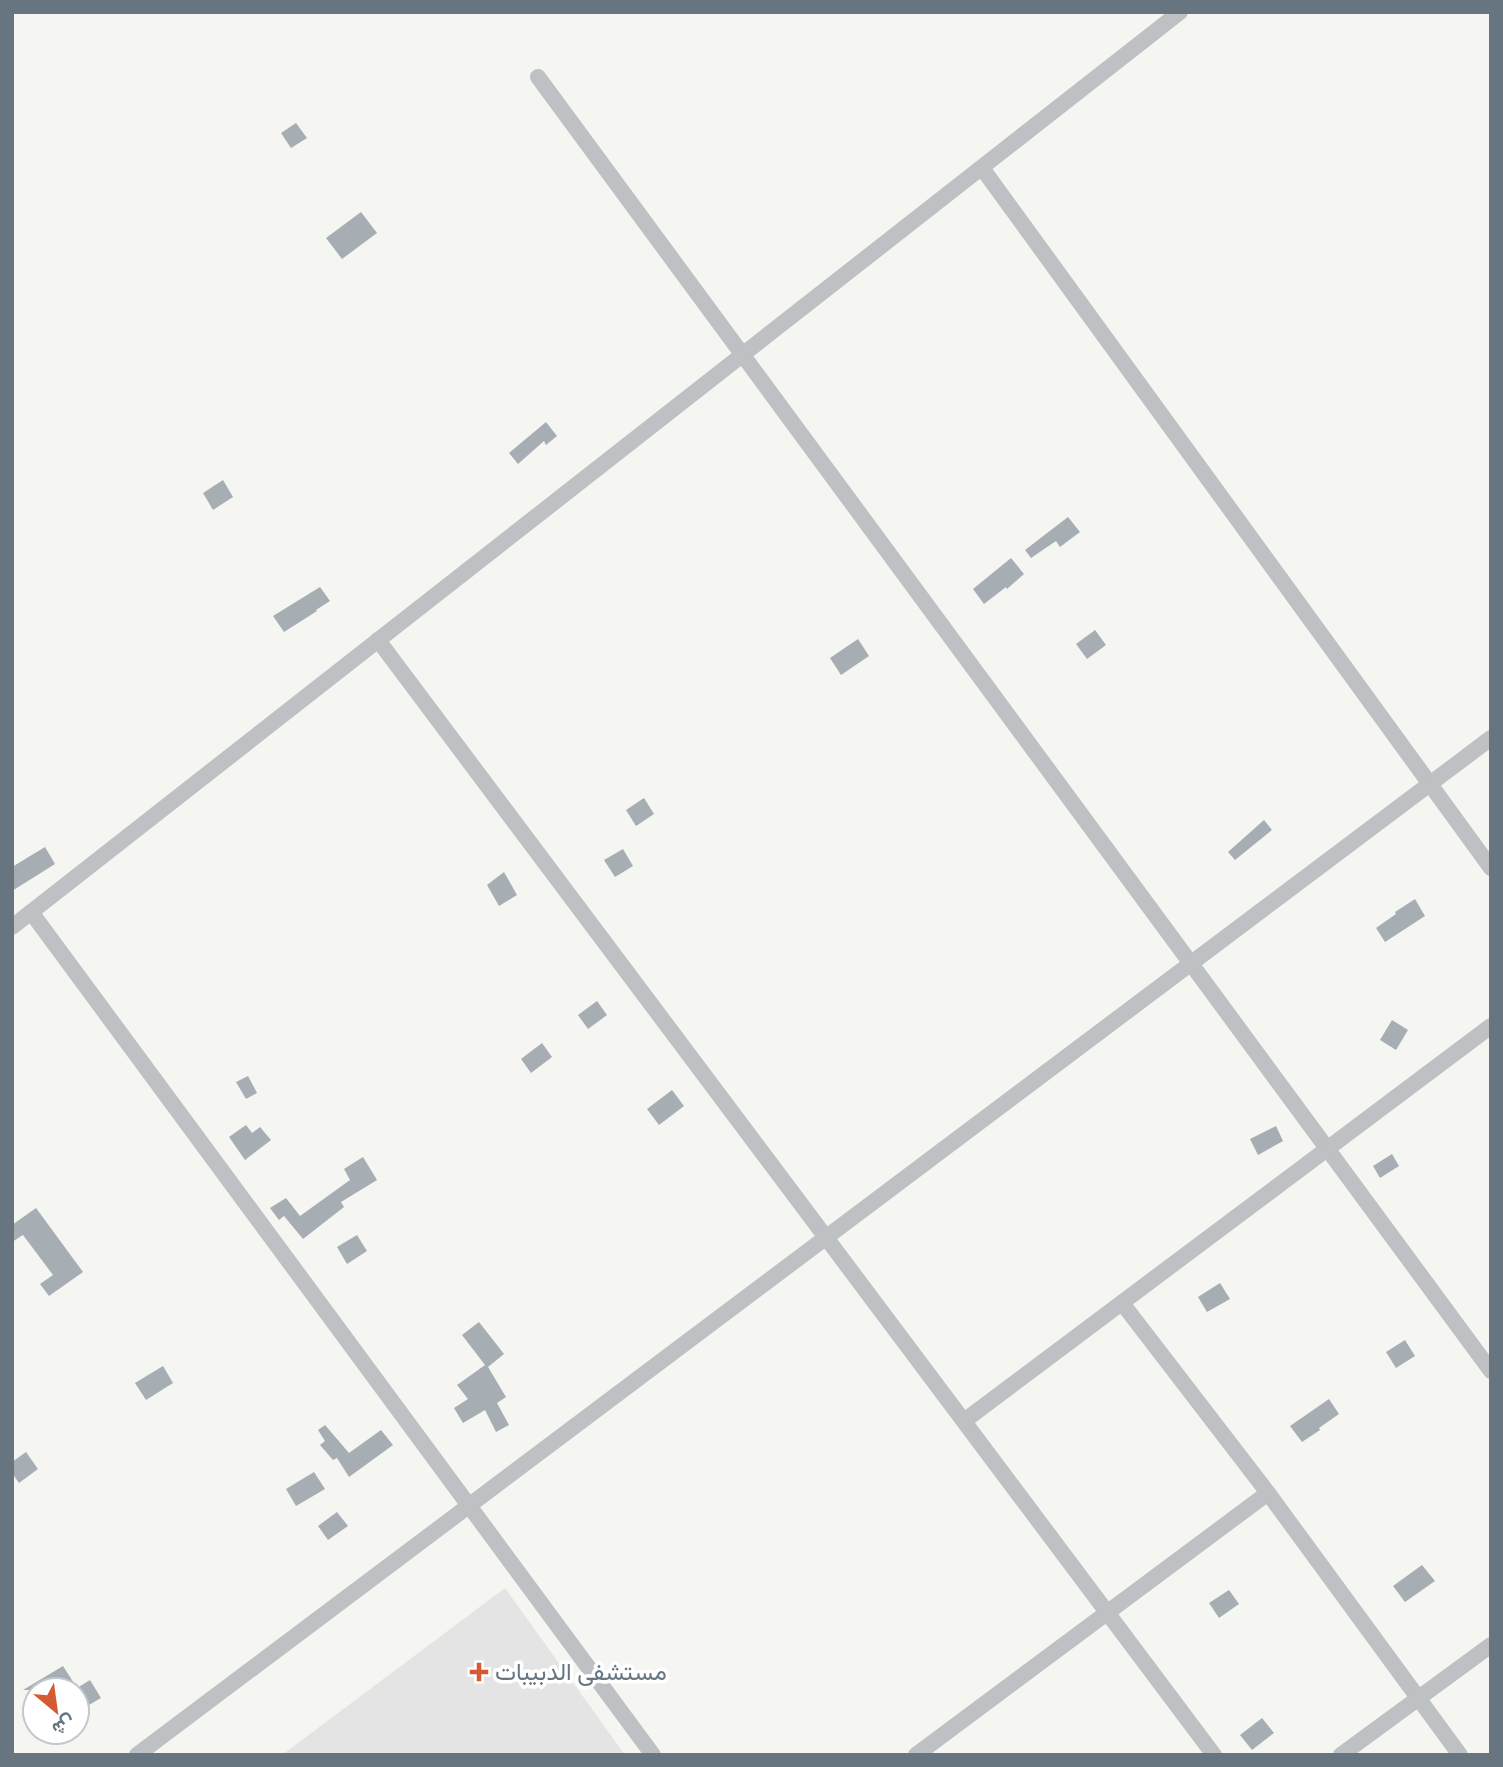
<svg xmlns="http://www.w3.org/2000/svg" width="1503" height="1767" viewBox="0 0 1503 1767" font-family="'Fira Sans Condensed',Vazirmatn,sans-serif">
  <rect width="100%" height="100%" fill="#f5f5f2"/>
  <path fill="#e3e4e3" d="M505 1588 625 1755H282Z"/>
  <g fill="#a7aeb3">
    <path d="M296 123 307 138 291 148 281 133Z"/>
    <path d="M361 212 377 233 342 259 326 238Z"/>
    <path d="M546 422 557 436 546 445 544 441 518 464 509 453Z"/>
    <path d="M223 480 233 497 213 510 203 493Z"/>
    <path d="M1068 517 1080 532 1060 547 1056 541 1031 558 1025 550Z"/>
    <path d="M1011 558 1024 574 1007 589 1006 587 984 604 973 589Z"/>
    <path d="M320 587 330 601 316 610 317 611 284 632 273 616Z"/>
    <path d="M1095 630 1106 645 1087 659 1076 644Z"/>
    <path d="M858 639 869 656 841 675 830 658Z"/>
    <path d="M644 798 654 814 636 826 626 810Z"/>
    <path d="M1264 820 1272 830 1235 860 1228 852Z"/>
    <path d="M45 847 55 864 12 891V867Z"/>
    <path d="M623 849 633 866 615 877 604 860Z"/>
    <path d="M504 872 517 895 499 906 487 885Z"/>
    <path d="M1415 899 1425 916 1385 942 1376 928 1396 914 1395 912Z"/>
    <path d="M597 1001 607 1015 588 1029 578 1015Z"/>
    <path d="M1392 1020 1408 1030 1396 1050 1380 1040Z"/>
    <path d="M542 1043 552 1057 531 1073 521 1059Z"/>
    <path d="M248 1076 257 1093 246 1099 236 1082Z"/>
    <path d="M672 1090 684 1106 659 1125 647 1109Z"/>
    <path d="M246 1125 252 1133 260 1127 271 1140 245 1160 229 1137Z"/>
    <path d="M1276 1126 1283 1141 1258 1155 1250 1139Z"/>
    <path d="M1392 1154 1399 1166 1380 1178 1373 1166Z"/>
    <path d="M363 1157 377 1180 341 1202 344 1207 303 1239 284 1216 279 1220 270 1208 286 1198 300 1216 350 1180 344 1169Z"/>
    <path d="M36 1208 83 1272 49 1296 40 1284 53 1275 23 1235 12 1242V1225Z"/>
    <path d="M357 1235 367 1251 347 1264 337 1247Z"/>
    <path d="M1220 1283 1230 1299 1207 1312 1198 1297Z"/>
    <path d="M479 1322 504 1354 488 1367 506 1397 497 1403 509 1425 496 1432 485 1410 463 1423 454 1408 468 1399 457 1385 485 1365 462 1335Z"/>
    <path d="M1405 1340 1415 1356 1396 1368 1386 1352Z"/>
    <path d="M163 1366 173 1383 146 1400 135 1383Z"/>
    <path d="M1329 1399 1339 1414 1319 1428 1320 1430 1302 1442 1290 1426Z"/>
    <path d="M325 1425 349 1453 381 1430 393 1445 349 1477 337 1458 333 1460 320 1445 325 1441 318 1430Z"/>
    <path d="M26 1452 38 1469 19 1483 12 1473V1462Z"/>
    <path d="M314 1472 325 1489 296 1506 286 1489Z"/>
    <path d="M337 1512 348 1526 328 1540 318 1526Z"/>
    <path d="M1422 1565 1435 1581 1405 1602 1393 1586Z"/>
    <path d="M1229 1590 1239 1604 1219 1618 1209 1603Z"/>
    <path d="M63 1666 77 1688 90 1680 101 1698 77 1712V1690H23Z"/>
    <path d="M1262 1718 1274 1733 1252 1750 1240 1735Z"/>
  </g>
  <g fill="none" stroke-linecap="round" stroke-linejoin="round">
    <g stroke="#bdc1c4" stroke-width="16">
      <path d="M538 77 1491 1371"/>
      <path d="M982 168 1491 868"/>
      <path d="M378 640 1214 1755"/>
      <path d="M31 912 653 1755"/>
      <path d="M12 927 1180 12"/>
      <path d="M1122 1303 1268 1493 1460 1755"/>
      <path d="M964 1421 1491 1026"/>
      <path d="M137 1755 1491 738"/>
      <path d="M916 1755 1268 1493"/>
      <path d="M1341 1755 1491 1645"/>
    </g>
  </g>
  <path fill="#d55a33" stroke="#fff" stroke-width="2.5" d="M475.5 1661.5h7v7h7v7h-7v7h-7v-7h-7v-7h7z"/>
  <g text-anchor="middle" stroke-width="7" stroke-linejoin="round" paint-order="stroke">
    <g font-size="24" fill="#677581" stroke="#fff" text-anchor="start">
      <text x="495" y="1680">مستشفى الدبيبات</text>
    </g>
  </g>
  <rect width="1503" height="1767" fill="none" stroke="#677581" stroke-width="28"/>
  <g transform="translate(56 1711) rotate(151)"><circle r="33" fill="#ffffff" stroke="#c2c8cd" stroke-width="2"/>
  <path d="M0-5L12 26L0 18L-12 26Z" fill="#d55a33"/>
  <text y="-10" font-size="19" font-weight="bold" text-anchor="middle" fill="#677581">ش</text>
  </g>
</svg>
